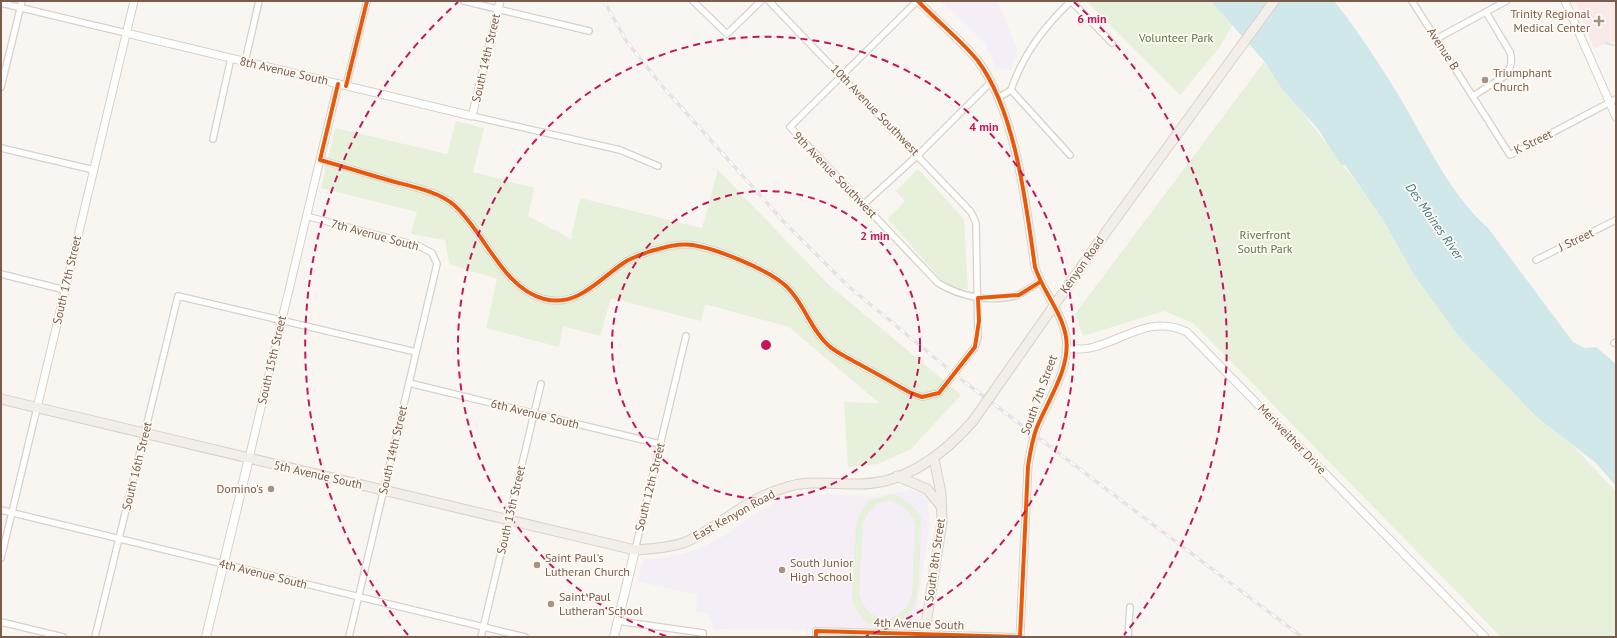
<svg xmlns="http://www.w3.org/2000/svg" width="1617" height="638" viewBox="0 0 1617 638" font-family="'PT Sans',sans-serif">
  <rect width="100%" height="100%" fill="#f9f5f0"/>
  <g fill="#f6eef6">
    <path d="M942 1H997L1017 48 1011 71 995 67 987 45Z"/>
    <path d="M912 490 922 493 927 499 930 522 919 593 915 630 714 629 708 613 696 612 697 595 637 581 644 559 665 558 699 549 729 533 754 514 777 501 806 495 829 494 870 497Z"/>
  </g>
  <path fill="#fae9e9" d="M1575 1H1616V41L1594 48Z"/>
  <g fill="#e7f0db" fill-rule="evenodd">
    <path d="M1086 1H1211L1233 24 1221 45 1180 95Z"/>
    <path d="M1264 62 1359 186 1383 220 1414 275 1616 492V637H1501L1193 323 1164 311 1083 336 1075 314Z"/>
    <path d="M456 121 484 128 473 172 534 188 528 216 571 239 580 198 702 228 718 170 829 285 961 395 911 449 878 464 848 467 844 402 879 403 789 327 705 304 701 321 611 298 600 336 563 326 559 347 486 328 497 279 449 264 445 240 411 234 417 212 321 188 335 128 447 154Z"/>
    <path d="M918 169 964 219 968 289H955L942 281 888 219 905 201 896 191Z"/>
    <path d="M893 494C905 500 914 506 921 517 920 536 921 591 914 606 908 618 892 629 879 628 866 626 856 611 852 600L856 523 862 510 870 500ZM889 501C903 504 910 511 915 524L912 595C901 627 868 626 859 594L863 523 869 512 878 503Z"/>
  </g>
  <path fill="#d0e8ea" d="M1211 1H1334C1358 31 1379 63 1399 96 1426 141 1449 193 1488 228L1573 342 1585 348 1596 347 1616 364V486L1596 463 1537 417 1460 338 1414 275 1383 220 1345 165H1341L1318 129 1282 89 1264 61Z"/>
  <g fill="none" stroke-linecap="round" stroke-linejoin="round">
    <path stroke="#d0e8ea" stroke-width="2" d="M1605 43 1616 46"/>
    <defs>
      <g id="minor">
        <path d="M464 1 589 31"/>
        <path d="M693 1 727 34 761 1"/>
        <path d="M917 1 790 127 938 283C961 297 991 303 1018 295 1025 292 1033 286 1040 282"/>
        <path d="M1071 1 1112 43"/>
        <path d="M1412 1 1510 155 1616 99"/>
        <path d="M1 3 126 33"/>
        <path d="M1436 39 1506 1"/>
        <path d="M245 62 259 1"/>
        <path d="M346 86 367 1"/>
        <path d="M1 87 22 1"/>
        <path d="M1011 90C1023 54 1044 27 1071 1"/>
        <path d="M1011 90 1070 155"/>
        <path d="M1473 96 1505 76C1511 69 1513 62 1510 52L1486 12"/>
        <path d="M998 98 1011 90"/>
        <path d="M472 116 620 150 658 166"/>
        <path d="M213 139 231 58"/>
        <path d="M1 148 94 170"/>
        <path d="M320 160C345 167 370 175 395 182 414 187 439 192 454 205 484 231 503 289 544 299 578 308 600 278 625 262 633 257 643 254 651 251 665 247 679 243 693 245 717 249 770 270 787 287 804 303 810 329 828 345 835 352 847 357 855 362 874 372 893 383 911 393L922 397 939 393 975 347 978 338 976 223 971 212 769 1"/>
        <path d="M864 204 918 155 991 82"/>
        <path d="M306 216 419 246 432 253 437 264 349 637"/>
        <path d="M1536 260 1616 220"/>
        <path d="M1 274 65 290"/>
        <path d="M1614 343 1616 342"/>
        <path d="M409 383 660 444"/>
        <path d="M1 510 525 637"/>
        <path d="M635 550 686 336"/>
        <path d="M1 558 37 408"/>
        <path d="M618 621 703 633V637"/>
        <path d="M1 622 63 637"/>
        <path d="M95 637 178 296 416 352"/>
        <path d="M481 637 541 384"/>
        <path d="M816 637V631L1020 637"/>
        <path d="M1128 637 1130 607"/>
      </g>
      <g id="tertiary">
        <path d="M918 1C936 20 962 41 978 61 1016 112 1026 205 1035 267 1043 292 1062 312 1066 337 1071 368 1048 400 1037 427 1032 440 1030 453 1028 466L1020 637"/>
        <path d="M1565 1 1616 117"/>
        <path d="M126 33 472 116 500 1"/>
        <path d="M1066 349C1076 349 1085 350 1094 347 1127 338 1152 315 1187 332L1485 637"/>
        <path d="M37 408 134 1"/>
        <path d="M249 458 338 84"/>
      </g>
      <g id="secondary">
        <path d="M206 637 249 458"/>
        <path d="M614 637 635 550"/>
      </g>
      <g id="primary">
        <path d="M1098 243 1274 1"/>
        <path d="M1 399 635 550C650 549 668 548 683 543 702 536 718 523 735 512 750 502 769 492 787 487 808 480 834 484 857 484 904 485 943 455 973 421"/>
        <path d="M897 476 927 489 941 506"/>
        <path d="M924 637 942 522 941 493 934 459"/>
      </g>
    </defs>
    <use href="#minor" stroke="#d7d1cb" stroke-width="8"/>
    <use href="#tertiary" stroke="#d7d1cb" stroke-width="9"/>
    <use href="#secondary" stroke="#d9d2cb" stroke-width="10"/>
    <use href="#primary" stroke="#dad1cc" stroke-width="11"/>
    <use href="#minor" stroke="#fefefd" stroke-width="5.5"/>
    <use href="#tertiary" stroke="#fefefd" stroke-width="7"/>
    <use href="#secondary" stroke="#fefefd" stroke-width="8"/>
    <use href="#primary" stroke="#f3eee8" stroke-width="9"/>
    <defs>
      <path id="rail" d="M604 1 627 42 663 87 784 222 848 286 958 377 1302 637"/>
    </defs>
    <use href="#rail" stroke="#e6e3e7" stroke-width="3.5"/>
    <use href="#rail" stroke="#fffaf3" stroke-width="2" stroke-dasharray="6" stroke-linecap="butt"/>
    <defs>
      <path id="primary-bridge" d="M973 421 1098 243"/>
    </defs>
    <use href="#primary-bridge" stroke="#dad1cc" stroke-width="11" stroke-linecap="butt"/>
    <use href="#primary-bridge" stroke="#f3eee8" stroke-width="9"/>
    <defs>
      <g id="cycleway">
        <path d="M338 84 320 160C345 167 370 175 395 182 414 187 439 192 454 205 484 231 503 289 544 299 578 308 600 278 625 262 633 257 643 254 651 251 665 247 679 243 693 245 717 249 770 270 787 287 804 303 810 329 828 345 835 352 847 357 855 362 874 372 893 383 911 393L922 397 939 393 975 347 979 321 978 298 1019 295 1040 282"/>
        <path d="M346 86 367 1"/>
        <path d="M816 637V631L1020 637 1028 466C1030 453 1032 440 1037 427 1048 400 1071 368 1066 337 1062 312 1043 292 1035 267 1026 205 1016 112 978 61 962 41 936 20 918 1"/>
      </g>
    </defs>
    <use href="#cycleway" stroke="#fffaf3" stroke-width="6"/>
    <use href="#cycleway" stroke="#e8590c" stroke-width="4"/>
  </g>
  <g fill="none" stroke="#c2185b" stroke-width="2" stroke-dasharray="7 5">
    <circle cx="766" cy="345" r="154"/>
    <path d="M666 636A308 308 0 1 1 866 636"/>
    <path d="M408 635A461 461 0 0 1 458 2M1074 2A461 461 0 0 1 1124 635"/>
  </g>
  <g fill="#a69286" stroke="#fffaf3" stroke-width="1.5">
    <path d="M1597 15h4v4h4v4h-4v4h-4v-4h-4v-4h4z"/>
    <circle cx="1485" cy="80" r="4"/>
    <circle cx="271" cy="489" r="4"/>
    <circle cx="537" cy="565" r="4"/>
    <circle cx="782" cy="570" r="4"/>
    <circle cx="551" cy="604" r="4"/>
  </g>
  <g text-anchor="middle" stroke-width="3.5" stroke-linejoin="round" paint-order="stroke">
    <g font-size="12" fill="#7a5c4d" stroke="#fffaf3" text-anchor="start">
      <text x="1590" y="18" text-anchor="end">Trinity Regional<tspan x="1590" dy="14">Medical Center</tspan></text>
      <text x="1493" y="77">Triumphant<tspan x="1493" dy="14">Church</tspan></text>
      <text x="263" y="493" text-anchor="end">Domino's</text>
      <text x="545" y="562">Saint Paul's<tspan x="545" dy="14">Lutheran Church</tspan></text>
      <text x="790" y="567">South Junior<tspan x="790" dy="14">High School</tspan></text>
      <text x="559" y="601">Saint Paul<tspan x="559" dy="14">Lutheran School</tspan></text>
    </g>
    <g font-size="12" fill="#537a41" stroke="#fffaf3">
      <text x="1176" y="42">Volunteer Park</text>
      <text x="1265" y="239">Riverfront<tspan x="1265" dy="14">South Park</tspan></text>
    </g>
    <g font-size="12" fill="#7a5c4d" stroke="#fffaf3">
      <text transform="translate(1443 49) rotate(57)" y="4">Avenue B</text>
      <text transform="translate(486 58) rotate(-77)" y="4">South 14th Street</text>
      <text transform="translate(284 71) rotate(13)" y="4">8th Avenue South</text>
      <text transform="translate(875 110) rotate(46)" y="4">10th Avenue Southwest</text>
      <text transform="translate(1533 142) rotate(-26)" y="4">K Street</text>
      <text transform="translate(835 175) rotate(46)" y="4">9th Avenue Southwest</text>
      <text transform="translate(375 235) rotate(15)" y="4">7th Avenue South</text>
      <text transform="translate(1576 240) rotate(-26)" y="4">J Street</text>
      <text transform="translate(1082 265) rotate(-55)" y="4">Kenyon Road</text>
      <text transform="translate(67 280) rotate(-77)" y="4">South 17th Street</text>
      <text transform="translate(272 360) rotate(-77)" y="4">South 15th Street</text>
      <text transform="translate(1039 395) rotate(-70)" y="4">South 7th Street</text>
      <text transform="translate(535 414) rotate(14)" y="4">6th Avenue South</text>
      <text transform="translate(1292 439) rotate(46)" y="4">Meriweither Drive</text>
      <text transform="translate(393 450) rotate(-77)" y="4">South 14th Street</text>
      <text transform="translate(137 466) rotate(-76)" y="4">South 16th Street</text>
      <text transform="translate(318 475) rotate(13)" y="4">5th Avenue South</text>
      <text transform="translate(650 487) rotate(-76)" y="4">South 12th Street</text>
      <text transform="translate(511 510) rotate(-77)" y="4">South 13th Street</text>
      <text transform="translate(734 515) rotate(-29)" y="4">East Kenyon Road</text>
      <text transform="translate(935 560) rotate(-82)" y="4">South 8th Street</text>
      <text transform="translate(263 574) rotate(14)" y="4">4th Avenue South</text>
      <text transform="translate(919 624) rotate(2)" y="4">4th Avenue South</text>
    </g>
    <g font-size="13" font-style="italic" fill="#437c86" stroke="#fffaf3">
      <text transform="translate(1435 221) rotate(55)" y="5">Des Moines River</text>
    </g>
  </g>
  <circle cx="766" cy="345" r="6" fill="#c2185b" stroke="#fffaf3" stroke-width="2"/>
  <g font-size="12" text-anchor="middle" font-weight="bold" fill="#c2185b" stroke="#fffaf3" stroke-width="3.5" stroke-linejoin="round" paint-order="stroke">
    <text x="1092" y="23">6 min</text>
    <text x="984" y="131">4 min</text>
    <text x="875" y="240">2 min</text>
  </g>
  <rect width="1617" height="638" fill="none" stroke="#7a5c4d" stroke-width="4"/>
</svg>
